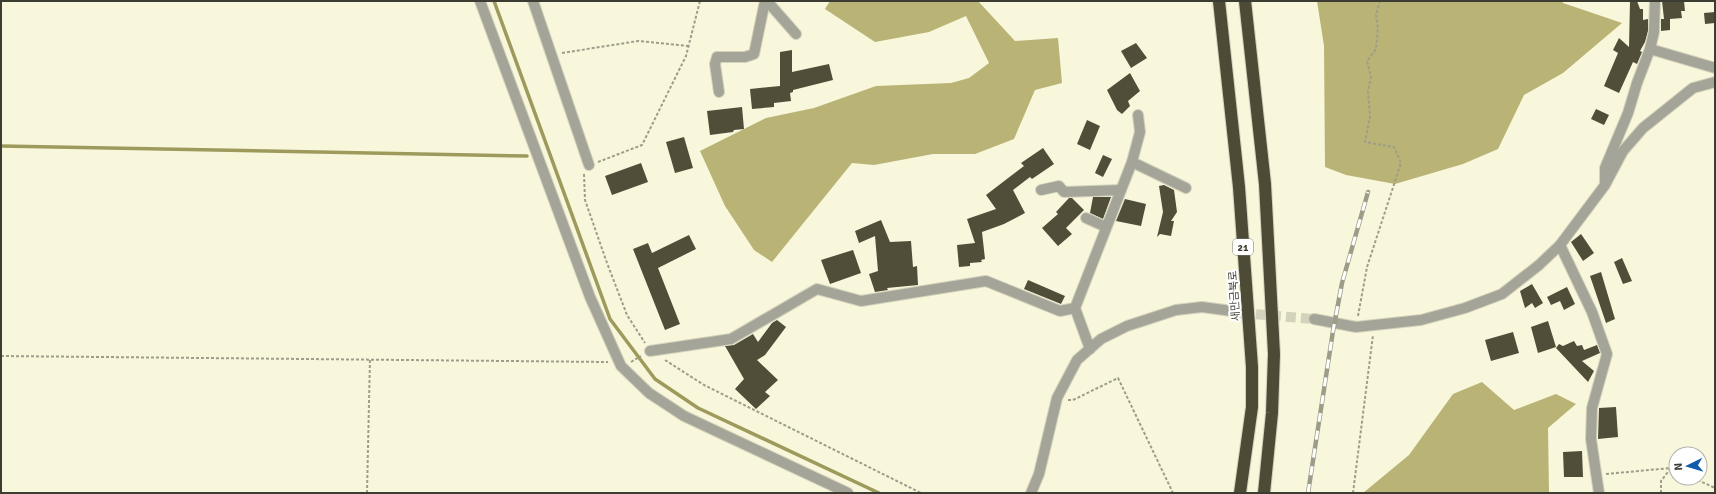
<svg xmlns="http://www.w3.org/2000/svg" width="1716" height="494" viewBox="0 0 1716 494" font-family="Signika,'Noto Sans KR',sans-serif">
  <rect width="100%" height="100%" fill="#f8f7dc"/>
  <g fill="#b9b476">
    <path d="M830 1H978L1015 41 1058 38 1062 83 1035 90 1014 139 975 154H933L874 165 852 163 772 262 754 250 725 206 700 151 766 118 814 108 876 86 951 83 969 78 989 63 966 16 929 32 875 42 825 9Z"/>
    <path d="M1317 1H1562L1563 3 1622 23 1563 73 1524 95 1498 149 1463 164 1395 184 1346 175 1325 167 1324 46Z"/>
    <path d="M1482 382 1514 410 1556 394 1576 404 1548 428 1549 493H1363L1409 455 1453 394Z"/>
  </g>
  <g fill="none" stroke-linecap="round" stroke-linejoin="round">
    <g stroke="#9e9a5c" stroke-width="3.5">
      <path d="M494 1 610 319 655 379 698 408 879 493"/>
      <path d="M1 146 527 156"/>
    </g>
  </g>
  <g fill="#504e38">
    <path d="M1630 1H1637L1640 9H1643V20L1648 19V31L1645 42 1640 51 1642 52 1637 64 1633 62 1619 93 1604 86 1618 53 1613 50 1619 38 1629 47Z"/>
    <path d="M1662 1H1684L1685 11H1681L1682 18 1670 19V30L1661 31V19H1664Z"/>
    <path d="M1715 12V23L1705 24 1704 13Z"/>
    <path d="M1136 43 1147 58 1131 68 1121 51Z"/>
    <path d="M792 50V72L829 64 833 80 793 90V92L790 93 791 101 774 103V107L752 109 750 89 780 86V52Z"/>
    <path d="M1130 73 1140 91 1128 101 1130 106 1122 114 1117 110 1107 90Z"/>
    <path d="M742 107 744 129 734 130 733 132 710 135 707 111Z"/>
    <path d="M1596 109 1609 115 1604 125 1591 119Z"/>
    <path d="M1087 120 1100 126 1090 150 1077 144Z"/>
    <path d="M684 137 693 168 675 173 666 142Z"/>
    <path d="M1043 148 1054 164 1032 179 1030 177 1013 190 1025 213 1004 224 982 232 985 259 981 260 982 262 970 263V266L959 267 957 245 975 243 967 219 996 209 986 195 1024 166 1021 163Z"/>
    <path d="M1103 155 1112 159 1103 177 1095 173Z"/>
    <path d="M641 163 648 182 612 195 605 176Z"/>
    <path d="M1164 185 1174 190 1177 212 1171 221H1174L1171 236 1160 234 1157 237 1163 212 1159 186Z"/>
    <path d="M1093 197H1111L1103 219 1090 213Z"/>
    <path d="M1069 198H1072L1084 210 1066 228 1072 234 1058 246 1042 228 1058 214 1056 212Z"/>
    <path d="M1125 199 1146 204 1141 226 1116 221Z"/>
    <path d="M881 220 890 242 911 241 913 267 917 266 918 285 887 288 888 290 875 292 869 274 878 271 875 236 859 243 855 231Z"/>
    <path d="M1581 234 1594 253 1583 261 1571 242Z"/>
    <path d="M689 235 696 249 658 268 680 324 665 330 633 249 648 243 652 253Z"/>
    <path d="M853 250 861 273 830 284 821 260Z"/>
    <path d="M1622 258 1632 281 1623 284 1614 262Z"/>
    <path d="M1601 272 1615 319 1606 323 1590 276Z"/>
    <path d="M1028 280 1065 296 1061 304 1024 289Z"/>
    <path d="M1532 284 1543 303 1535 308 1532 303 1525 308 1520 291Z"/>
    <path d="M1567 287 1575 304 1564 310 1560 301 1551 305 1547 297Z"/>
    <path d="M777 320 786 327 765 355 757 360 778 380 765 392 770 396 756 409 735 389 744 379 725 346 734 345 753 334 758 342 772 323Z"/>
    <path d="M1548 321 1556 347 1538 353 1531 327Z"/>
    <path d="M1513 332 1519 353 1491 361 1485 340Z"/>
    <path d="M1574 341 1577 346 1582 345 1584 350 1597 345 1600 353 1582 361 1594 371 1588 382 1556 348 1559 344 1563 346Z"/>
    <path d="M1616 407 1618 437 1598 439 1599 408Z"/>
    <path d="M1582 451 1583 477H1564L1563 452Z"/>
  </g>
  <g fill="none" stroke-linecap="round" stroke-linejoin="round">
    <path stroke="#d3d2ba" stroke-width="10" stroke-dasharray="10 5" stroke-linecap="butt" d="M1241 313 1314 319"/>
    <defs>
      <g id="minor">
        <path d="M480 1 590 297 621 366 649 393 684 416 848 493"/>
        <path d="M533 1 589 165"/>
        <path d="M767 1 796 34"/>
        <path d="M1650 49 1654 32 1655 1"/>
        <path d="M719 92 715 64 717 57H745L754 54 765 1"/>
        <path d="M1132 162 1186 188"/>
        <path d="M1605 183V168L1628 113 1637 83 1650 49 1715 68"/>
        <path d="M1041 190 1059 186 1064 192 1121 190"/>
        <path d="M1086 218 1106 227"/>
        <path d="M1560 245 1592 312 1607 354 1592 408 1591 439 1599 493"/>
        <path d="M1314 319 1356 327 1421 320 1465 308 1502 294 1539 265 1560 245 1605 185 1623 151 1643 128 1693 88 1715 82"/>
        <path d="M1090 349 1075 308 1132 162 1140 132 1138 115"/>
        <path d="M650 351 731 339 817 289 861 301 986 281 1060 311 1075 308"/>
        <path d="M1031 493 1039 474 1057 398 1077 360 1101 339 1127 326 1176 310 1202 307 1239 312"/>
      </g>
      <g id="highway">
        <path d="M1219 1 1239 187 1252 367V407L1240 493"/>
        <path d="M1245 1 1265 184 1274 354 1272 413 1264 493"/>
      </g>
    </defs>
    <use href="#minor" stroke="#d3d2ba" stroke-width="12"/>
    <use href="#highway" stroke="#d3d2ba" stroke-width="14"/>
    <g stroke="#9e9d8a" stroke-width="2" stroke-dasharray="3 2" stroke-linecap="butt">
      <path d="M562 53 638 41 688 46"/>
      <path d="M598 162 642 145 686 56 700 1"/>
      <path d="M584 174 585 200 607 263 627 315 645 343"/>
      <path d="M1358 316 1367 267 1401 163 1394 147 1365 142 1370 117 1368 91 1371 77 1367 61 1376 49 1378 29 1376 15 1380 1"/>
      <path d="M1 356 608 362"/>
      <path d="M665 360 704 385 921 493"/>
      <path d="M631 362 641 356"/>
      <path d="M1068 400H1073L1118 378 1173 493"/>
      <path d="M1606 474 1671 468"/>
      <path d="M1693 478 1715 488"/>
      <path d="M367 493 370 358"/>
      <path d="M1353 493 1373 335"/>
      <path d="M1661 493V481L1671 468 1676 470"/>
    </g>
    <use href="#minor" stroke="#a5a499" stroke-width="10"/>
    <use href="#highway" stroke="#4d4b35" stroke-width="12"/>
    <defs>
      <path id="rail" d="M1308 493 1333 331 1342 283 1368 192"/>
    </defs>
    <use href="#rail" stroke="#9d9c89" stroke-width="4.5"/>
    <use href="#rail" stroke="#fff" stroke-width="3" stroke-dasharray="9" stroke-linecap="butt"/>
  </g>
  <g text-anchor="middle" stroke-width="4" stroke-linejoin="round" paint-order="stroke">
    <rect fill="#fff" stroke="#777670" stroke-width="1" x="1233" y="239" width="20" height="16" rx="3"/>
    <g font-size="10" font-weight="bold" fill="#3d3c32">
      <text x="1243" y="251">21</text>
    </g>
    <g font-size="11" fill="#3d3c32" stroke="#fff">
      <text transform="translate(1234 296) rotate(-94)" y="4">새만금북로</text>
    </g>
  </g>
  <rect width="1716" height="494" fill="none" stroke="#3d3c32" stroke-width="4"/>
  <g transform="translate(1688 466) rotate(265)"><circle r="19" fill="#ffffff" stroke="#b1b1ad"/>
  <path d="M0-3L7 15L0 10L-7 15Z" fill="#105baa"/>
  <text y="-6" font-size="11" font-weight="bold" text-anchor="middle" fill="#3d3c32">N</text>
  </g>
</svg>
